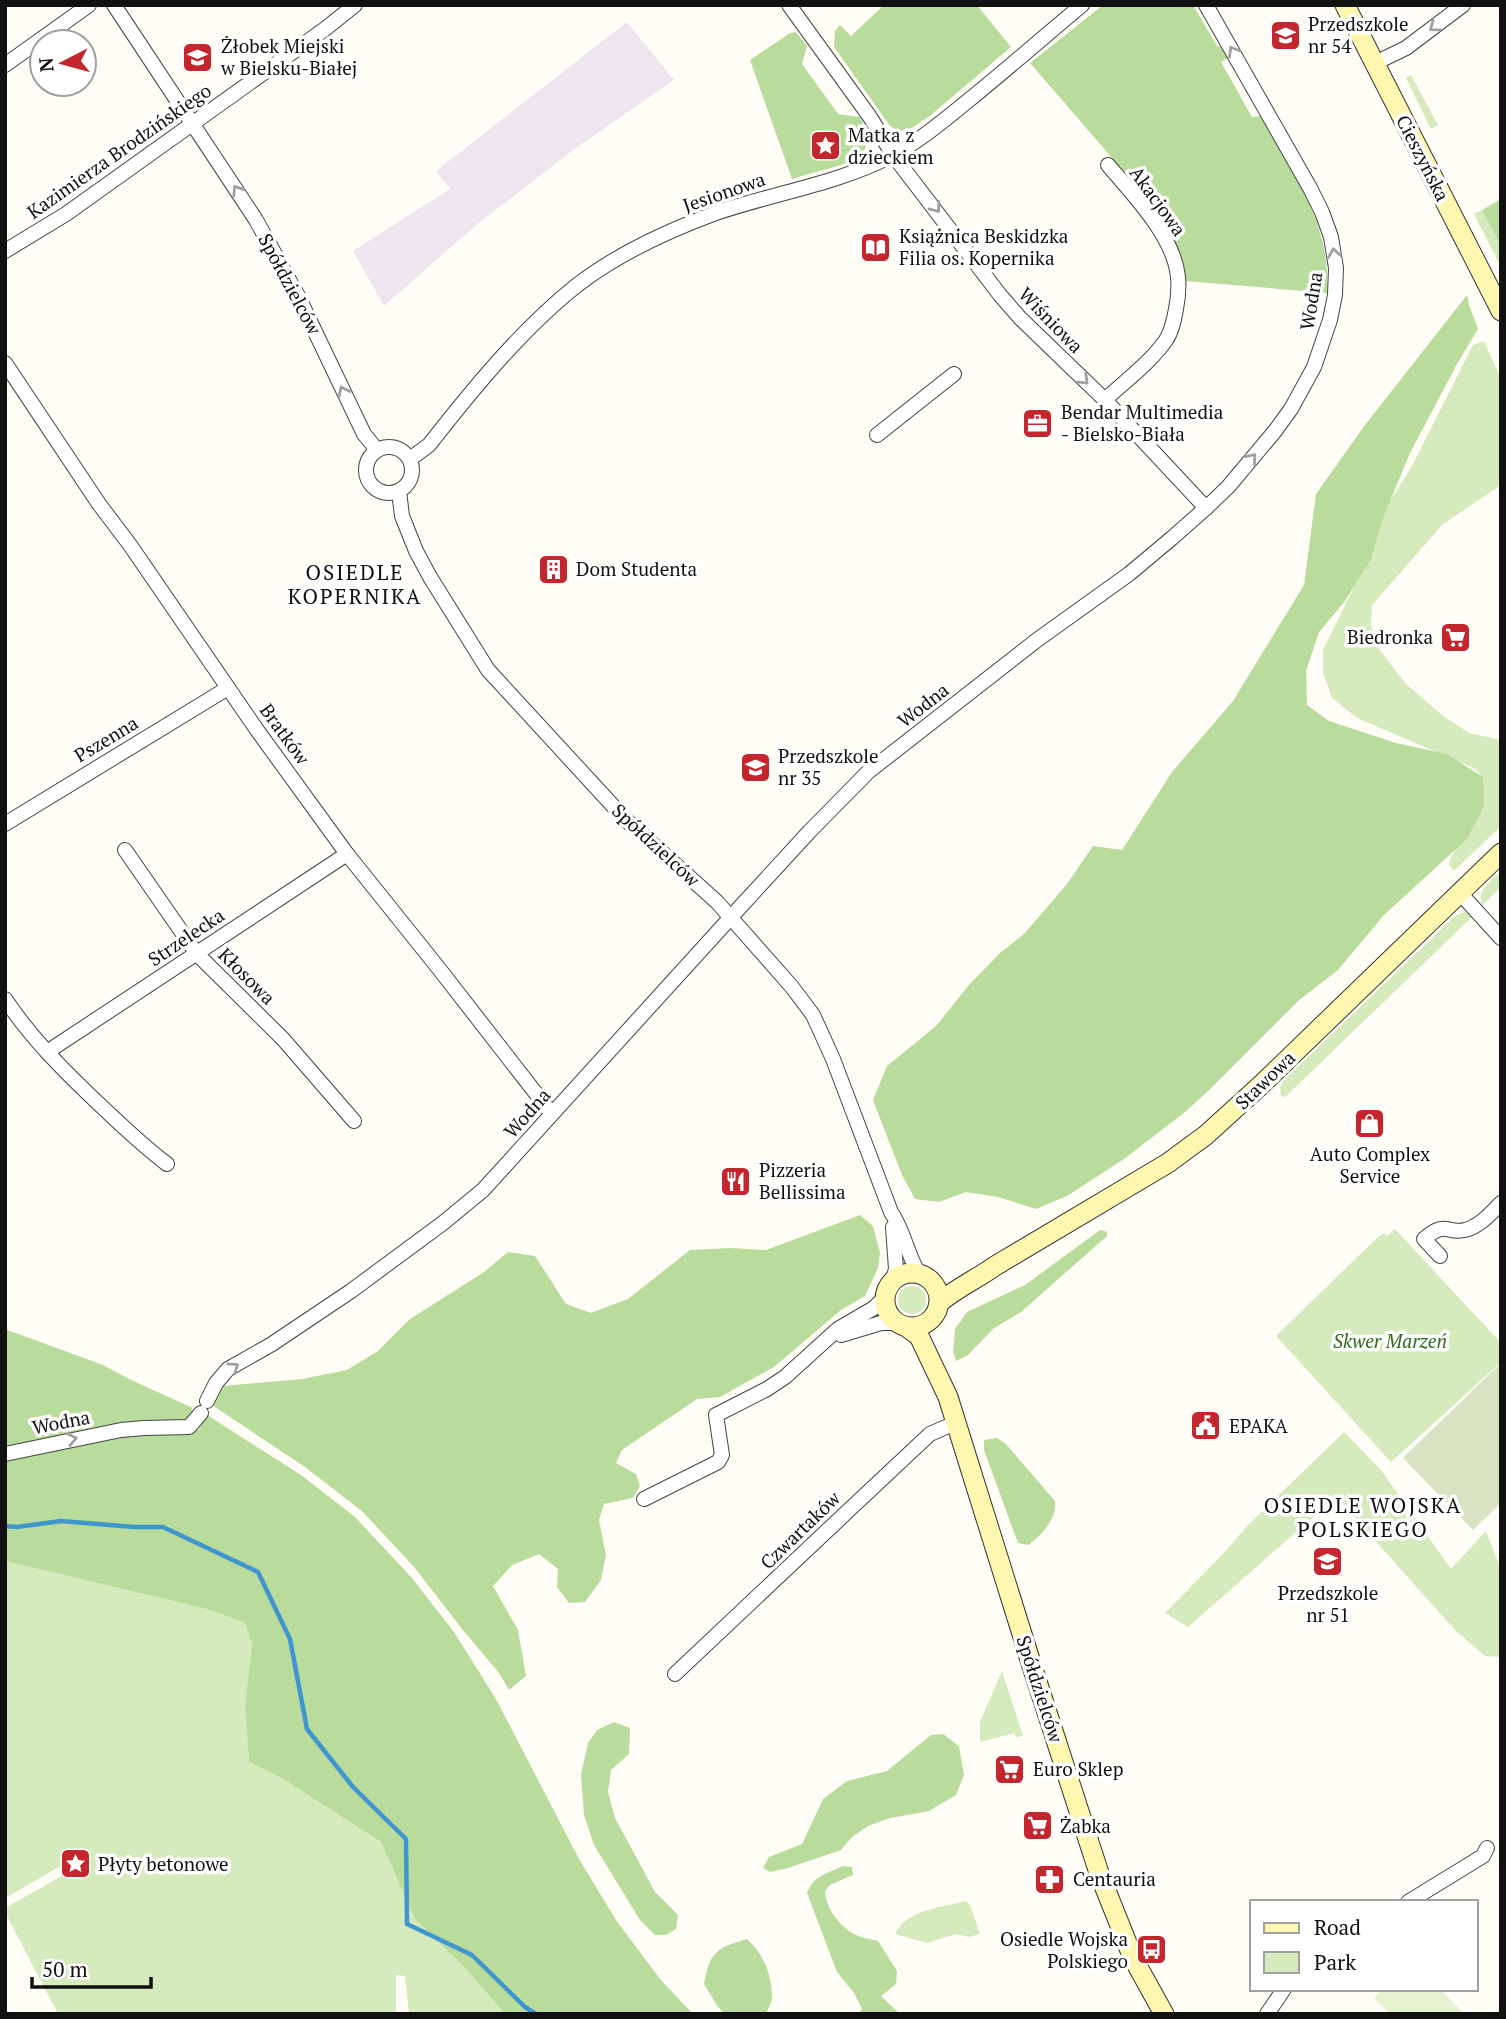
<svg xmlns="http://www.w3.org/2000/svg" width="1506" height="2019" viewBox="0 0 1506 2019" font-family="'PT Serif',serif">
  <rect width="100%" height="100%" fill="#fffdf5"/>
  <path fill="#eee6ef" d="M627 22 674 80 573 150 475 226 384 306 353 251 450 189 436 171Z"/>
  <g fill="#d5ebbd">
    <path d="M1411 75 1438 125 1431 129 1406 78Z"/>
    <path d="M1482 210 1501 246V267L1474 214Z"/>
    <path d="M1484 341 1501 379V485L1443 524 1372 605 1371 625 1379 649 1405 683 1443 716 1469 733 1501 740V826L1455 870 1452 869 1449 864C1452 849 1465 840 1473 826 1483 810 1483 795 1482 776L1474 768 1357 718 1332 698 1323 672V650L1361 573 1377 521 1411 468 1473 345Z"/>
    <path d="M1501 872V887L1482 906C1477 889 1489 882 1501 872Z"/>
    <path d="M1465 912 1472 917 1284 1098 1281 1095 1280 1087 1284 1080 1456 915Z"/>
    <path d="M1395 1229 1501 1343V1362L1391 1462 1276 1336 1379 1236 1384 1233 1387 1236Z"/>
    <circle cx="912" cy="1300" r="14"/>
    <path d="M1344 1432 1381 1470 1451 1569 1486 1531 1501 1570V1657L1485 1656 1456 1631 1336 1497 1188 1627 1165 1613 1224 1553 1247 1526Z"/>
    <path d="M5 1561 207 1609 245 1623 252 1642 245 1706 249 1762 280 1777 381 1842 415 1919 466 1969 505 2014H409L405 1976 396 1975V2014H58L5 1912V1908L83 1864 78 1856 5 1898Z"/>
    <path d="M1002 1671 1023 1736 1016 1737 1014 1733 980 1742V1722Z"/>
    <path d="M966 1901 970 1905 980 1934 969 1937 956 1934 927 1943 895 1934C906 1910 942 1907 966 1901Z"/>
  </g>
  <g fill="#b9dc9c">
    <path d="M884 5H977L1011 47 931 115 909 130 898 131 890 126 834 47 835 31 840 25 851 36Z"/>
    <path d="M1103 5H1193L1217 46 1224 47 1230 57 1221 62 1252 117 1262 116C1295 173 1331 225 1327 293L1185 281 1182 261 1176 244 1164 224 1126 174 1030 63Z"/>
    <path d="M796 32 807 46 802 64 838 114 860 117C878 150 860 159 831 168 818 171 805 175 792 179L750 60 790 33Z"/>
    <path d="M1501 199V246L1482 210Z"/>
    <path d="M1467 295 1469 305 1478 329 1457 364 1410 453 1383 518 1371 559 1345 601 1319 632 1306 671 1307 705 1329 721 1396 743 1447 754 1483 777 1484 806 1467 839 1384 915 1338 970 1298 1001 1206 1093 1185 1112 1124 1159 1067 1196 1036 1209 998 1197 966 1192 939 1202 915 1199 902 1175 873 1100 887 1066 936 1026 969 985 1000 953 1024 934 1067 884 1093 846 1122 850 1172 772 1233 701 1304 585 1316 494 1365 425Z"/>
    <path d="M860 1215 873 1226 880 1253 878 1268 865 1296 841 1310 774 1367 720 1397 697 1399 622 1450 616 1463 636 1474 640 1486 633 1498 604 1504 599 1520 606 1555 601 1580 585 1602 569 1603 557 1587 558 1569 539 1554 512 1565 493 1586 518 1630 526 1676 509 1690 499 1673 462 1629 415 1568 363 1512 305 1467 212 1405 222 1386 302 1379 347 1370 378 1351 410 1319 484 1272 508 1252 535 1256 566 1304 591 1313 628 1299 690 1250 730 1248 766 1250Z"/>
    <path d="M1100 1230 1107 1232V1236L1021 1312 993 1329 968 1355 956 1361 953 1351 955 1329 967 1312 1025 1285Z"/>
    <path d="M5 1329 103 1365 131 1380 193 1408 189 1419 181 1422 114 1426 5 1447Z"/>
    <path d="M207 1415 301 1475 355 1517 411 1577 454 1632 496 1699 579 1859 616 1920 660 1979 693 2014H505L466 1969 415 1919 381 1842 280 1777 249 1762 245 1706 252 1643 245 1623 207 1609 5 1561V1460L145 1432 179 1435 191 1433 199 1429Z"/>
    <path d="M997 1438 1006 1444 1055 1501C1057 1519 1042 1535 1028 1545L1018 1543 984 1450V1440Z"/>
    <path d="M614 1722 630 1728 629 1754 611 1770 608 1792 615 1818 655 1892 678 1915 676 1929 666 1935H655L640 1920 594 1845 584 1815 581 1774 588 1743 597 1730Z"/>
    <path d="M943 1734 959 1746 964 1775 956 1795 929 1811 890 1818 868 1826 852 1837 841 1850 788 1868 770 1872 763 1868 769 1857 802 1844 823 1799 847 1781 887 1771 931 1735Z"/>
    <path d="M843 1866 852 1867 853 1875 830 1885 825 1891C826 1909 840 1927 856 1935 862 1938 871 1939 878 1941L897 1971 896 1984 881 1996 900 2014H859L862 2009 854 1993 837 1972 807 1893C813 1876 828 1873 843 1866Z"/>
    <path d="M747 1939C763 1953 772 1975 772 1997 772 2003 768 2008 766 2014H725L718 2007 704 1984C710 1952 716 1948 747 1939Z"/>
  </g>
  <path fill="#d9e3c4" d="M1501 1363V1503L1473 1530 1403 1458Z"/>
  <path fill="#e6f2cf" d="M1383 1989H1440L1464 2014H1390L1374 1998Z"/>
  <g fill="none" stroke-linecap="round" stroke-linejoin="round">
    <path stroke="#3f96cf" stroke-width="4.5" d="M5 1526 17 1527 61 1521 134 1527H163L258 1572 290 1639 307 1729 353 1787 406 1839 407 1924 472 1955 525 2007 536 2014"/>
    <defs>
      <g id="street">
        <path d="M114 5 256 220 298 296 364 434 377 450"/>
        <path d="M789 5 870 117 893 155 1000 295 1020 318 1105 400 1206 508"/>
        <path d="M1375 63 1406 48 1463 5"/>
        <path d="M5 65 89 5"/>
        <path d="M5 251 66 214 325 29 355 5"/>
        <path d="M5 363 99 504 130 545 257 730 347 854 440 970 552 1114"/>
        <path d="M1105 400C1125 381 1150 363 1166 340 1172 331 1174 320 1176 309 1178 299 1179 288 1178 277 1174 236 1134 196 1108 165"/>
        <path d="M877 435 954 374"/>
        <circle cx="389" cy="470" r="23"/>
        <path d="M410 459 429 445C472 390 521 330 576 286 617 254 667 231 716 213 774 193 837 184 891 156 920 141 944 120 969 100 1007 69 1044 37 1082 5"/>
        <path d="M399 491 402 516 416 551 430 577 488 670 626 820 717 902 792 987 813 1015 833 1059 891 1212C904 1231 907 1254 919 1274"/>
        <path d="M5 824 228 688"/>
        <path d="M125 850 197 954 283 1039 354 1121"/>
        <path d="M1459 892 1501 938"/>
        <path d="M5 999C31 1038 65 1072 99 1104 121 1125 143 1146 167 1164"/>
        <path d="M47 1052 347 854"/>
        <path d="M1440 1256 1424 1239C1446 1220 1446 1234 1465 1230 1479 1227 1491 1213 1501 1203"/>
        <path d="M892 1283 896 1269 893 1227"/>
        <path d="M841 1335 881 1323H898"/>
        <path d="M207 1401 216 1383 228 1369 272 1344 351 1291 443 1223 483 1190 742 905 809 832 868 772 1037 640 1129 574 1172 538 1206 508 1228 487 1275 431 1291 409 1314 367 1330 320 1335 295 1336 268 1331 237 1322 212 1310 188 1206 5"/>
        <path d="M5 1454 121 1430 144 1428 189 1427 201 1413"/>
        <path d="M644 1499 718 1462 722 1455 716 1415 767 1389 785 1377 838 1329 874 1308 886 1296"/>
        <path d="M675 1674C760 1593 845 1514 930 1434L957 1422"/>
        <path d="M1408 1902 1483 1856 1487 1848"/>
        <path d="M1267 2014 1284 1989"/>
      </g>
      <g id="secondary">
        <path d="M1345 5 1501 311"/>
        <circle cx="912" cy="1300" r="27"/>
        <path d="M939 1303C956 1288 977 1279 995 1266L1168 1163 1206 1135 1262 1084 1501 853"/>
        <path d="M905 1326 919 1336 948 1397 1032 1666 1099 1873 1133 1958 1164 2014"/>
      </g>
    </defs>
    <use href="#street" stroke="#444" stroke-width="16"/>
    <use href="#secondary" stroke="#333" stroke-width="21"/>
    <use href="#street" stroke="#fff" stroke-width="14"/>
    <use href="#secondary" stroke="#fff6b0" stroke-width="19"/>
  </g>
  <defs><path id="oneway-chevron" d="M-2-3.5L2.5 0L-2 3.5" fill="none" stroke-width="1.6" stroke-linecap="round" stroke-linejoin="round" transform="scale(1.75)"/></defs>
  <g stroke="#a0a0a0">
    <use href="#oneway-chevron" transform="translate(1434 27) rotate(143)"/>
    <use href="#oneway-chevron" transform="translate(1233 51) rotate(-120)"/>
    <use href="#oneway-chevron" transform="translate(237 190) rotate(-123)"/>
    <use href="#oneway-chevron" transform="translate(936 208) rotate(53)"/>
    <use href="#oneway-chevron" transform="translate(1334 253) rotate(-99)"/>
    <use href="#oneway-chevron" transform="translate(1084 380) rotate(44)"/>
    <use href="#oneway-chevron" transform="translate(343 391) rotate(-115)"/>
    <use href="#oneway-chevron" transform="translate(1252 458) rotate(-50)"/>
    <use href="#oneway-chevron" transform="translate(234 1367) rotate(-34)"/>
    <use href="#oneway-chevron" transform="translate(72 1439) rotate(-12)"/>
  </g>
  <defs>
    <symbol id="school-square" viewBox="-11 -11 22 22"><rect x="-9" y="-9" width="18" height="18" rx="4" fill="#c4262e" stroke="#fff"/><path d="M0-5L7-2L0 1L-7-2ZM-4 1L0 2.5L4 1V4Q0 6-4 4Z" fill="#fff"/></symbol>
    <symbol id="sight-square" viewBox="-11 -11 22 22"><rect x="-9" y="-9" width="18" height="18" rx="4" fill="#c4262e" stroke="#fff"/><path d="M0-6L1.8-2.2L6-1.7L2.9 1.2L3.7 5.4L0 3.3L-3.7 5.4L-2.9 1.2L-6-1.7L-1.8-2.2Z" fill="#fff"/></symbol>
    <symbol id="library-square" viewBox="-11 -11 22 22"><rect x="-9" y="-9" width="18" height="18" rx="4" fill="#c4262e" stroke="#fff"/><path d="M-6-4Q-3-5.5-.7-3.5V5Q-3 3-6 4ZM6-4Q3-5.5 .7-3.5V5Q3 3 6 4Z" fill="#fff"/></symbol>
    <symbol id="office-square" viewBox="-11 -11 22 22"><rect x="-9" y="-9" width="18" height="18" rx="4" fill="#c4262e" stroke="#fff"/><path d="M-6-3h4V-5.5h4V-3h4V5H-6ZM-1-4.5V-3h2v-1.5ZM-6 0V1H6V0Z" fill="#fff"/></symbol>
    <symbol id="building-square" viewBox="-11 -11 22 22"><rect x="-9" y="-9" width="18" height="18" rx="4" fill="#c4262e" stroke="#fff"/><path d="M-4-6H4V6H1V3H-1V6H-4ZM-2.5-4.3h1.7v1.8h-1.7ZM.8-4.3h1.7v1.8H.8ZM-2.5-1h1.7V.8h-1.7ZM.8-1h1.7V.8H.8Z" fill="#fff"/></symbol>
    <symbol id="supermarket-square" viewBox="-11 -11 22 22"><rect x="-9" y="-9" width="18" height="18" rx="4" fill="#c4262e" stroke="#fff"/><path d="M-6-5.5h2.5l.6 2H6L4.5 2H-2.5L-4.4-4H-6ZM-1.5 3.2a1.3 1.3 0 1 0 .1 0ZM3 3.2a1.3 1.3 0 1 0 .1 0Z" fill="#fff"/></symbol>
    <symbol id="shop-square" viewBox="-11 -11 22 22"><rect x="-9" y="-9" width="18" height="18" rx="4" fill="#c4262e" stroke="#fff"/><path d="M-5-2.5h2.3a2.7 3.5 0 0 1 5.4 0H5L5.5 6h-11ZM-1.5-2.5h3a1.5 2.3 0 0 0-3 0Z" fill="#fff"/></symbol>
    <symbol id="restaurant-square" viewBox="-11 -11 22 22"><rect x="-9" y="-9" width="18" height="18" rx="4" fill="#c4262e" stroke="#fff"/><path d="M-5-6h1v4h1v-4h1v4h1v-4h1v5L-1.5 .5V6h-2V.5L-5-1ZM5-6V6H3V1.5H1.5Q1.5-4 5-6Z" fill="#fff"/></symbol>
    <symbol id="civic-square" viewBox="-11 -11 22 22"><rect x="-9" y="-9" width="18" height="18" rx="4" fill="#c4262e" stroke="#fff"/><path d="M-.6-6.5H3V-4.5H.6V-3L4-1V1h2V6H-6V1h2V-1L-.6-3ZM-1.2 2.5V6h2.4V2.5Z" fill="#fff"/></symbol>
    <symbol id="pharmacy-square" viewBox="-11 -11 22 22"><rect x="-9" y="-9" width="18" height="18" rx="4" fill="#c4262e" stroke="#fff"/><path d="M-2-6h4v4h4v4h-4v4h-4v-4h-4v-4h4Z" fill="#fff"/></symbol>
    <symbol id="bus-square" viewBox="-11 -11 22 22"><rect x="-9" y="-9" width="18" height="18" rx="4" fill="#c4262e" stroke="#fff"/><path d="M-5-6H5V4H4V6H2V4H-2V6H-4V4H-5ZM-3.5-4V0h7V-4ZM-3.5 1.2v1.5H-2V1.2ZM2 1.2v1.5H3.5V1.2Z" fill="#fff"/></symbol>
  </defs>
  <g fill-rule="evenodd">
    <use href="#school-square" x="1268" y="18" width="35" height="35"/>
    <use href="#school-square" x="180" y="40" width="35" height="35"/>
    <use href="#sight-square" x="808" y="128" width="35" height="35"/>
    <use href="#library-square" x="858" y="230" width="35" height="35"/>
    <use href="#office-square" x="1020" y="406" width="35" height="35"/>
    <use href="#building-square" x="536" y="552" width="35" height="35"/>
    <use href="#supermarket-square" x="1438" y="620" width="35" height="35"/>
    <use href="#school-square" x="738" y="750" width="35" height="35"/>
    <use href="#shop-square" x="1352" y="1106" width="35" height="35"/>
    <use href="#restaurant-square" x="718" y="1164" width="35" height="35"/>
    <use href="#civic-square" x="1188" y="1408" width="35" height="35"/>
    <use href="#school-square" x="1310" y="1544" width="35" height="35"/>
    <use href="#supermarket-square" x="992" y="1752" width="35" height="35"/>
    <use href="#supermarket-square" x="1020" y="1808" width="35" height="35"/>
    <use href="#sight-square" x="58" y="1846" width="35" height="35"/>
    <use href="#pharmacy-square" x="1032" y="1862" width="35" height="35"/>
    <use href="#bus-square" x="1134" y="1932" width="35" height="35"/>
  </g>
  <g text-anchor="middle" stroke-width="7" stroke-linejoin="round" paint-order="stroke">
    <g font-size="19" fill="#111" stroke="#fff" text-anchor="start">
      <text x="1308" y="31">Przedszkole<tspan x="1308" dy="22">nr 54</tspan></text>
      <text x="221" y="53">Żłobek Miejski<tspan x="221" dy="22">w Bielsku-Białej</tspan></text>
      <text x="848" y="142">Matka z<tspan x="848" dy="22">dzieckiem</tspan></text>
      <text x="899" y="243">Książnica Beskidzka<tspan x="899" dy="22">Filia os. Kopernika</tspan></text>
      <text x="1061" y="419">Bendar Multimedia<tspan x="1061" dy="22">- Bielsko-Biała</tspan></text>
      <text x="576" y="576">Dom Studenta</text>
      <text x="1433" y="644" text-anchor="end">Biedronka</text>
      <text x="778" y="763">Przedszkole<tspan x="778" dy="22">nr 35</tspan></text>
      <text x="1370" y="1161" text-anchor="middle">Auto Complex<tspan x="1370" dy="22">Service</tspan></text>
      <text x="759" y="1177">Pizzeria<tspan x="759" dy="22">Bellissima</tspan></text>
      <text x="1229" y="1433">EPAKA</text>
      <text x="1328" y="1600" text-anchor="middle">Przedszkole<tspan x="1328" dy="22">nr 51</tspan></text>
      <text x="1033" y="1776">Euro Sklep</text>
      <text x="1060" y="1833">Żabka</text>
      <text x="98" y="1871">Płyty betonowe</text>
      <text x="1073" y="1886">Centauria</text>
      <text x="1128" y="1946" text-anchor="end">Osiedle Wojska<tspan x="1128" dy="22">Polskiego</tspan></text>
    </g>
    <g font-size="19" fill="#111" stroke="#fff">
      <text transform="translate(119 151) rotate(-35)" y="7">Kazimierza Brodzińskiego</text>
      <text transform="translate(1423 158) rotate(63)" y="7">Cieszyńska</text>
      <text transform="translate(724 192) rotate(-19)" y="7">Jesionowa</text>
      <text transform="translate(1158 201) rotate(54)" y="7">Akacjowa</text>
      <text transform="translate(290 284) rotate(62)" y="7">Spółdzielców</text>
      <text transform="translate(1311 301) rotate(-81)" y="7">Wodna</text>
      <text transform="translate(1051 320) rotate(46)" y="7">Wiśniowa</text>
      <text transform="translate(923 705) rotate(-38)" y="7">Wodna</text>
      <text transform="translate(285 734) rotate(54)" y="7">Bratków</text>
      <text transform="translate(106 739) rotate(-31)" y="7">Pszenna</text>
      <text transform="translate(656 845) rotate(43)" y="7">Spółdzielców</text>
      <text transform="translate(186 937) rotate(-34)" y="7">Strzelecka</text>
      <text transform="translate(247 976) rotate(45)" y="7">Kłosowa</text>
      <text transform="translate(1265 1080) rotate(-44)" y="7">Stawowa</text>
      <text transform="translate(527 1113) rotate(-48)" y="7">Wodna</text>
      <text transform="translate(61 1422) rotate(-11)" y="7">Wodna</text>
      <text transform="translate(800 1530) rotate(-44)" y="7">Czwartaków</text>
      <text transform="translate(1040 1689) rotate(72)" y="7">Spółdzielców</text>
    </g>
    <g font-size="19" font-style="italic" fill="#2f6b1f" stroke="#fff">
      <text x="1390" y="1348">Skwer Marzeń</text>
    </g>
    <g font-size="21" letter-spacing="2" fill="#111" stroke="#fff">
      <text x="355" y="580">OSIEDLE<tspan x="355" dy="24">KOPERNIKA</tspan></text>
      <text x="1363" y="1513">OSIEDLE WOJSKA<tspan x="1363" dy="24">POLSKIEGO</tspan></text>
    </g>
  </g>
  <rect width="1506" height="2019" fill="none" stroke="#111111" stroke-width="14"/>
  <rect x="1250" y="1900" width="228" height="91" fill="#ffffff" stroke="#a0a0a0" stroke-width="2"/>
  <rect x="1264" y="1923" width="35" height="10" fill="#fff6b0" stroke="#a0a0a0" stroke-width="2"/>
  <text x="1314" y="1935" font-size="21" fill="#111111">Road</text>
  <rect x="1264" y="1952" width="35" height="21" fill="#d5ebbd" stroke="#a0a0a0" stroke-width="2"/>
  <text x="1314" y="1970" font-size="21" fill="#111111">Park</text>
  <g transform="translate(63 63) rotate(264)"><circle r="33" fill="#ffffff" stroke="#a0a0a0" stroke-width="2"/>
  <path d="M0-5L12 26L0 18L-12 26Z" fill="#c4262e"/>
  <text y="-10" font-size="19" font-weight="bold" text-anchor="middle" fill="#111111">N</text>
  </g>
  <path d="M32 1977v10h119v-10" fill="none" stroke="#111111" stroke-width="3.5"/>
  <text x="42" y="1977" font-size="21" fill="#111111" stroke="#ffffff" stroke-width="5" paint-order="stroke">50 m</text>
</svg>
